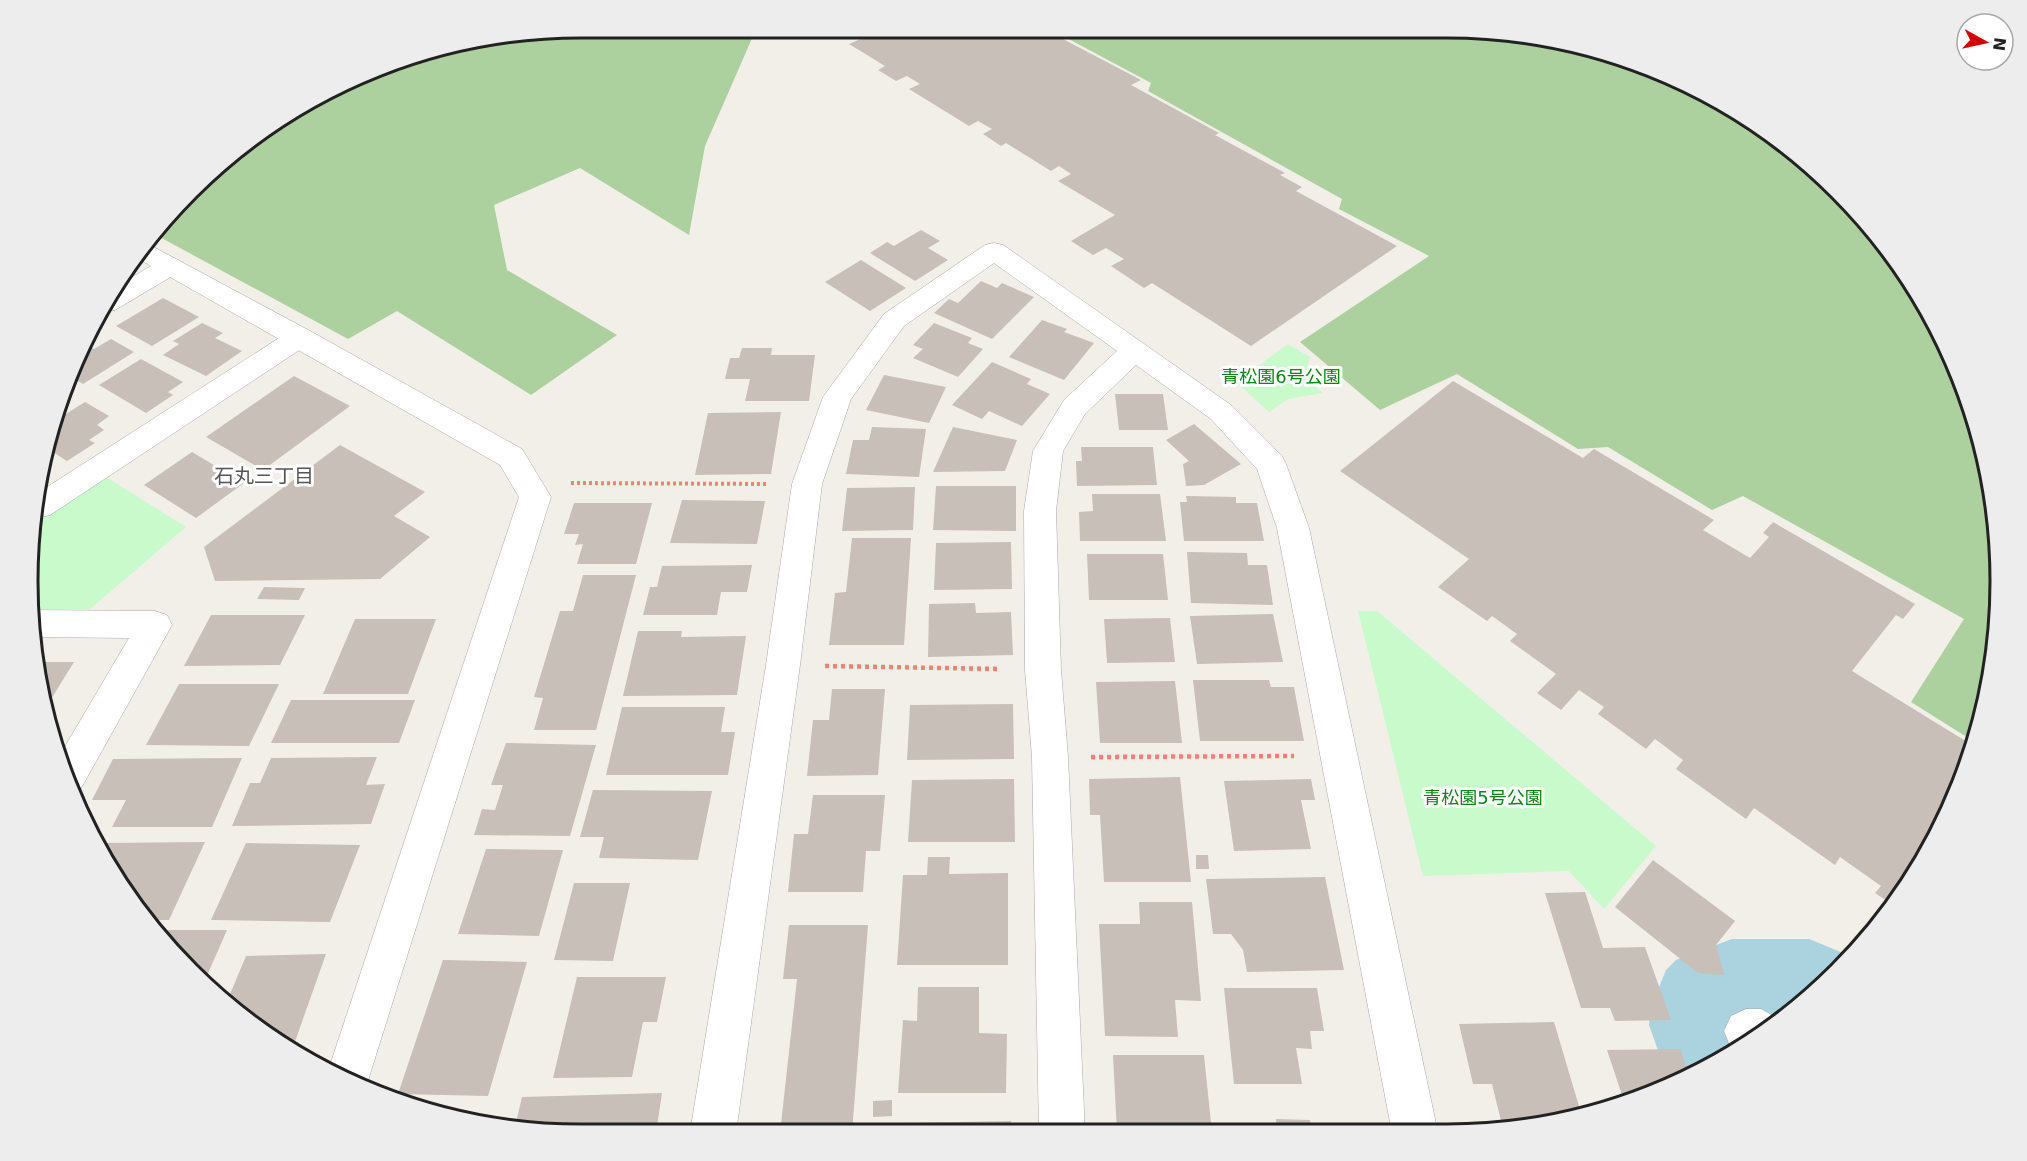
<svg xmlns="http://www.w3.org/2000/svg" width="2027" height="1161" viewBox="0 0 2027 1161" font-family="'DejaVu Sans','Noto Sans JP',sans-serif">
  <rect width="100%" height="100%" fill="#f2efe9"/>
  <g fill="#add19e">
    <path d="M581 27H757L705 146 689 235 580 168 494 205 507 270 617 335 531 395 397 311 348 339 156 235 244 141 403 56Z"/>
    <path d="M1048 28H1483L1624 56 1754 120 1838 189 1907 273 1958 368 1989 472 2000 580 1989 688 1973 741 1911 702 1964 619 1743 496 1712 510 1608 447 1578 449 1457 374 1380 410 1300 342 1429 256 1339 209 1342 199 1148 91 1151 83Z"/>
  </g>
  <g fill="#c8facc">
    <path d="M1288 344 1310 357 1304 379 1323 393 1288 399 1269 412 1236 382Z"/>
    <path d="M106 477 186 527 90 609H29L38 522Z"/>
    <path d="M1358 611H1377L1656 846 1604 909 1569 871 1423 876Z"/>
  </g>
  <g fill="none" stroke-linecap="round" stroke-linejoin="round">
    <path fill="#aad3df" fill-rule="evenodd" d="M1732 939H1809L1848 955 1849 958 1838 972 1724 1060 1670 1084 1649 1025 1650 1009 1666 970 1676 960Z"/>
  </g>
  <g fill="#c7bfb8">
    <path d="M838 27H870L849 36 836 28Z"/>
    <path d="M874 27 1042 28 1141 80 1131 85 1219 133 1215 135 1285 173 1280 175 1302 187 1296 191 1397 246 1251 346 1152 283 1144 288 1111 266 1124 259 1106 248 1093 255 1071 241 1115 215 1058 181 1071 174 1059 166 1051 171 1006 143 1001 146 983 134 992 129 978 121 969 126 909 89 920 84 907 76 896 81 878 70 885 66 849 44 879 31Z"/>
    <path d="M921 230 940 241 928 248 948 260 915 281 870 253 887 242 894 246Z"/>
    <path d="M861 260 906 288 870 311 825 282Z"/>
    <path d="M981 281 997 288 1002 283 1034 297 992 339 934 313 949 299 958 303Z"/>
    <path d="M163 298 199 317 152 346 116 326Z"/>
    <path d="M1042 320 1067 329 1064 332 1094 343 1064 380 1009 357Z"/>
    <path d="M202 323 223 333 215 338 242 351 206 376 163 355 179 344 173 341Z"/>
    <path d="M934 323 972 338 968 343 983 349 958 377 913 358 923 349 913 345Z"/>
    <path d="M111 339 134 352 83 384 73 378 86 350 90 347 94 349Z"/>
    <path d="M742 348H772L771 355H815L809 401H745L750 379H725L730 358H739Z"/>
    <path d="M141 359 183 382 168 392 173 395 146 413 99 385Z"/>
    <path d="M992 362 1031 379 1027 384 1050 394 1022 426 989 411 982 419 952 405Z"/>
    <path d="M884 375 946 387 929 423 866 410Z"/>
    <path d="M294 376 350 406 263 470 206 437Z"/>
    <path d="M1453 381 1583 458 1594 449 1714 520 1703 530 1750 558 1769 537 1763 533 1773 522 1915 604 1903 619 1896 615 1852 671 1972 745 1958 792 1907 888 1893 905 1875 893 1881 886 1840 857 1835 865 1754 808 1746 819 1676 769 1683 760 1655 739 1646 749 1598 714 1604 707 1579 690 1561 710 1537 693 1556 674 1510 641 1517 634 1492 616 1487 621 1438 587 1469 559 1340 471Z"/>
    <path d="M1115 394H1163L1168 430H1119Z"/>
    <path d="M85 402 109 416 97 425 104 430 89 440 95 443 67 461 45 447 46 437 53 422Z"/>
    <path d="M781 412 771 474 695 475 708 413Z"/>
    <path d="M1194 424 1241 464 1204 485 1186 486 1183 464 1189 461 1166 440Z"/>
    <path d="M872 427 926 429 919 477 846 474 853 440H869Z"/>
    <path d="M953 427 1017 440 1005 471 933 472Z"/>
    <path d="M340 445 425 492 394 516 430 537 380 579 215 581 204 547Z"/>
    <path d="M1081 447H1153L1157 485 1077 486 1076 461H1082Z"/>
    <path d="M192 452 244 483 196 518 144 485Z"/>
    <path d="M936 486H1016V531L933 530Z"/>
    <path d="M915 487 913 530 842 531 847 488Z"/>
    <path d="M1092 494H1160L1166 541H1080L1079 512 1093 511Z"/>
    <path d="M1186 496 1236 497V503H1257L1264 541H1184L1180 502H1187Z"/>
    <path d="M682 500 765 501 757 544 670 543Z"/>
    <path d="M574 503H652L636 564H577L583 544 575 545 579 534H564Z"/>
    <path d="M852 538H911L904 645H829L835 593 846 592Z"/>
    <path d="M1011 542 1012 589 934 590 936 543Z"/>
    <path d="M1187 552 1247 553 1248 565H1267L1273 605 1191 603Z"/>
    <path d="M1087 554H1163L1168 600H1089Z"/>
    <path d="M752 565 747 592H721L717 615H643L650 587H657L662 566Z"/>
    <path d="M583 575H636L596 730H534L543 698 534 697 560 611H573Z"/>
    <path d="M264 587 305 588 299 600 257 599Z"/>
    <path d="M975 603 976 613 1011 612 1013 655 928 657 929 604Z"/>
    <path d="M1273 614 1283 662 1197 664 1190 616Z"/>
    <path d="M211 615H305L280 665 184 666Z"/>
    <path d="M1170 618 1175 662 1107 663 1104 619Z"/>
    <path d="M355 619H436L408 694H323Z"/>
    <path d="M638 631H682L681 637 746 636 737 695 623 696Z"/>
    <path d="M39 662H74L48 704V703Z"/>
    <path d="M1193 680H1269L1271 687H1294L1304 741H1200Z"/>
    <path d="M1175 681 1182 743H1100L1096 682Z"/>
    <path d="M179 684H279L249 746 146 745Z"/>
    <path d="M832 689H885L878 775 807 776 813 720H829Z"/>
    <path d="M291 700H415L399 743H271Z"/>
    <path d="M1013 704 1014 759 907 760 910 705Z"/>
    <path d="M622 707H725L721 732H735L728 775H606Z"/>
    <path d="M506 743 596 745 570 836 474 835 482 809 495 810 503 785H491Z"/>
    <path d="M377 757 366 785 385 784 371 824 232 826 250 783H260L271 758Z"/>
    <path d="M242 758 212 827H112L126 800H92L113 759Z"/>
    <path d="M1180 777 1191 882H1104L1100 815H1090L1089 779Z"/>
    <path d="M1014 779 1015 842H908L912 780Z"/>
    <path d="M1311 779 1315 800H1301L1311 849 1234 851 1224 781Z"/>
    <path d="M593 790 712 791 698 860 599 858 604 837H580Z"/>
    <path d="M813 795H885L880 851H866L863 892H788L794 834H808Z"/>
    <path d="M205 842 169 920H144L142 918 99 843Z"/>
    <path d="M246 843 360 845 330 922 211 920Z"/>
    <path d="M486 849 563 850 539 936 458 934Z"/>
    <path d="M1196 855H1208L1209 869H1196Z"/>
    <path d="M928 857H950L949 874 1008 873V965H897L903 875H927Z"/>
    <path d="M1653 860 1735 921 1716 945 1724 975 1698 973 1615 907Z"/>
    <path d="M1325 877 1344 970 1247 972 1243 950 1231 934H1213L1206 879Z"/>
    <path d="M574 883H630L613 961 554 960Z"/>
    <path d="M1585 892 1603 948 1645 947 1671 1020 1615 1021 1610 1008H1581L1545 893Z"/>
    <path d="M1139 902H1192L1201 1001 1175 1000 1178 1037 1105 1036 1099 924H1140Z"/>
    <path d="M789 925H868L852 1133H780L797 979H783Z"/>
    <path d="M155 930H227L206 978Z"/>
    <path d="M326 954 292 1050 273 1041 228 999 246 956Z"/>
    <path d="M443 960 527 962 488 1096 398 1094Z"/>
    <path d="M577 977H666L657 1022H643L632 1077 553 1078Z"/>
    <path d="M918 987H979V1033L1007 1034 1006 1093H898L903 1020 917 1021Z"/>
    <path d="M1224 988H1317L1324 1031H1310L1312 1049 1296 1048 1302 1084H1234Z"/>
    <path d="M1554 1022 1581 1113 1503 1129 1492 1084H1473L1459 1024Z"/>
    <path d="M1680 1049 1689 1075 1625 1104 1607 1050Z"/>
    <path d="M1113 1055H1204L1212 1133H1117Z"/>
    <path d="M662 1093 656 1133H544L515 1127 522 1097Z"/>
    <path d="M892 1100V1116L873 1117V1101Z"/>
    <path d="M1276 1119 1310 1120 1312 1133H1277Z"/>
    <path d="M1011 1121V1133H903V1123Z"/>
  </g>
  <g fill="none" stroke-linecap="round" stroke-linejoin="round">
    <defs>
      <g id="minor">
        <path d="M994 243 1003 245 1231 405 1282 456 1286 464 1309 528 1438 1133H1392L1277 528 1257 469 1211 419 1136 365 1085 414 1063 451 1056 511 1061 670 1068 757 1085 1133H1039L1032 757 1025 670 1024 511 1033 451 1064 400 1117 351 994 263 904 326 851 399 822 484 800 665 736 1133H690L766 665 792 484 823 397 884 314 985 245Z"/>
        <path d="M170 258 179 260 183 266 179 272 115 310 103 312 114 288 161 260Z"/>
        <path d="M300 328 310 331 314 337 310 343 50 515 38 518 41 491 290 331Z"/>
        <path d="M29 610 155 611 167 615 172 625 79 792 71 795 60 755 129 638 33 637Z"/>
        <path d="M1746 1009H1761L1777 1018 1733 1053 1724 1031 1731 1016Z"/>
      </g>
      <path id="tertiary" d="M148 244 310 331 522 449 551 497 366 1087 329 1068 519 497 500 465 135 257Z"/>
    </defs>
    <use href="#minor" stroke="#a9a9a9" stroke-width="1"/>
    <use href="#tertiary" stroke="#a9a9a9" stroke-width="1"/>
    <path stroke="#fa8072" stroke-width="4" stroke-dasharray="3 3" stroke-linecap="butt" d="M571 483 767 484"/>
    <g stroke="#fa8072" stroke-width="4.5" stroke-dasharray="4 4" stroke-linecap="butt">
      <path d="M825 666 1001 669"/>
      <path d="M1091 757 1294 756"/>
    </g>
    <use href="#minor" fill="#fff" fill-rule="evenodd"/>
    <use href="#tertiary" fill="#fff" fill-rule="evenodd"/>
  </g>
  <g text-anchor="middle" stroke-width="6" stroke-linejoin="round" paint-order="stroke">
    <g font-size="18" fill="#0c8416" stroke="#fff">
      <text x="1281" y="383">青松園6号公園</text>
      <text x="1483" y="804">青松園5号公園</text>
    </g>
    <g font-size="20" fill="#555" stroke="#fff">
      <text x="264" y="483">石丸三丁目</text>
    </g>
  </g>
  <path d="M0 0H2027V1161H0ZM581 38H1447A543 543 0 0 1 1990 581V581A543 543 0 0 1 1447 1124H581A543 543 0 0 1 38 581V581A543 543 0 0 1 581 38Z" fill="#ededed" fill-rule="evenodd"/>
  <path fill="none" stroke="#222" stroke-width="3" d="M581 38H1447A543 543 0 0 1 1990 581V581A543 543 0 0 1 1447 1124H581A543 543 0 0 1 38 581V581A543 543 0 0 1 581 38Z"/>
  <g transform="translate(1985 42) rotate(98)"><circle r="28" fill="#ffffff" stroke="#a7a7a7" stroke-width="1.5"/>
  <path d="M0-4.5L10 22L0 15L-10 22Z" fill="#d40000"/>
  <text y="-9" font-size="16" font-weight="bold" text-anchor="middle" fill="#222222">N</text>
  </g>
</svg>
